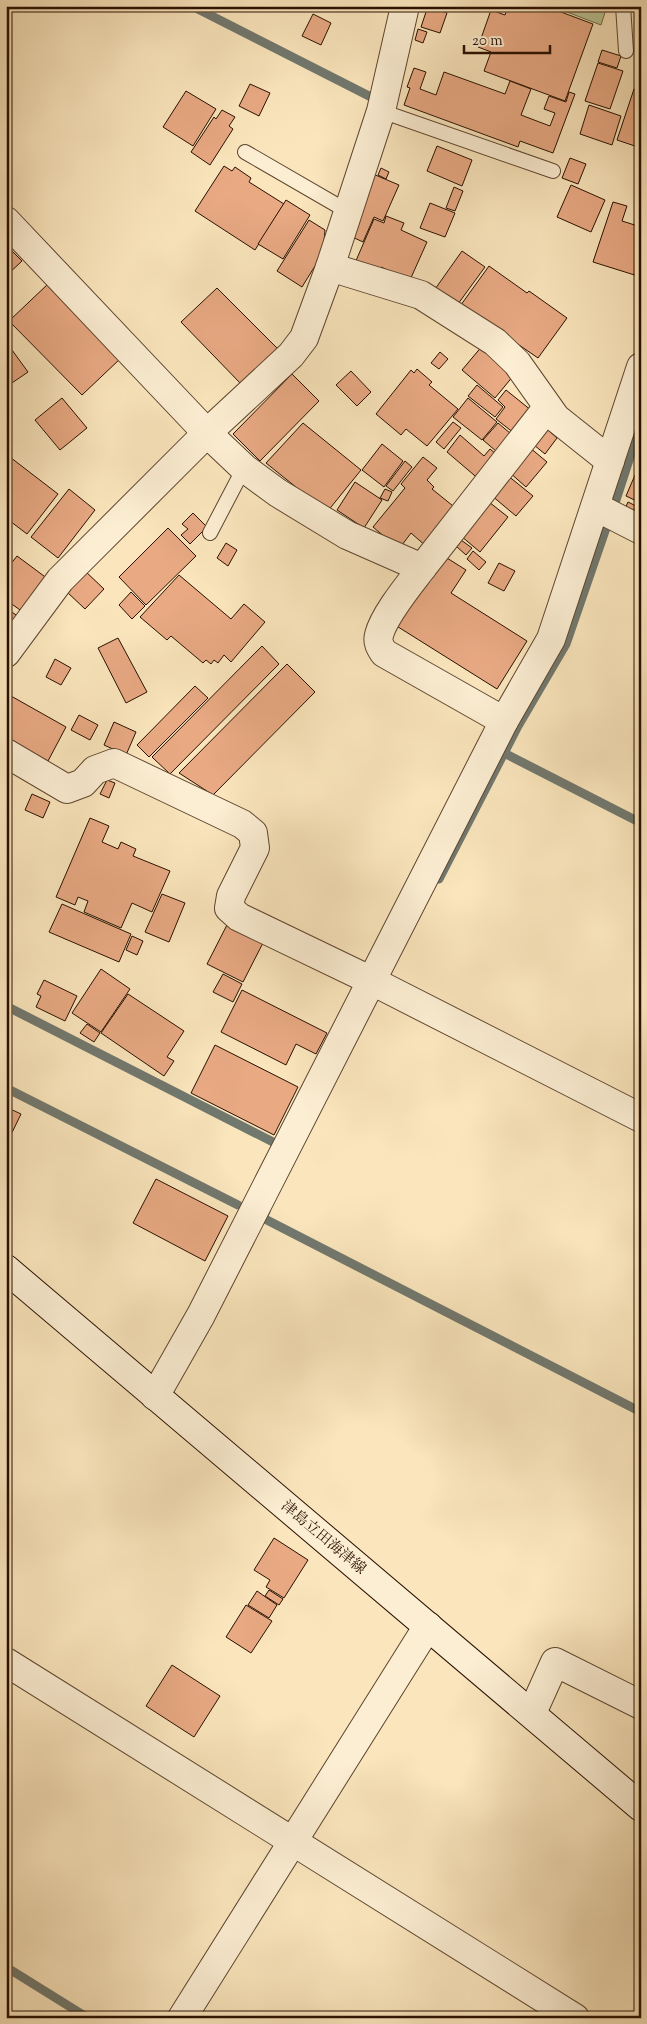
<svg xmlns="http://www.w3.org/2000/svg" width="647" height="2024" viewBox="0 0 647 2024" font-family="'Sorts Mill Goudy','Noto Serif JP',serif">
  <rect width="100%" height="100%" fill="#fae5bc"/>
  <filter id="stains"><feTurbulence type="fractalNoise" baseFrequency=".004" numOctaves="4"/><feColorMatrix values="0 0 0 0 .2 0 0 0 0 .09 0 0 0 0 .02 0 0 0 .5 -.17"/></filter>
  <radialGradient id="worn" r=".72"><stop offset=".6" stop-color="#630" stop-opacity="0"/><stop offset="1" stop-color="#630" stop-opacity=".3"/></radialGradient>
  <path fill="#bac594" stroke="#726a4a" d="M551 6H607L601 25Z"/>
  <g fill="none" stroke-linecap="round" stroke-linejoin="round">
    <g stroke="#71786e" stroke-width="9">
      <path d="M192 6 371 97"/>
      <path d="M614 506 641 423"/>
      <path d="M504 753 641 823"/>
      <path d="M439 879 518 726 566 644 606 528"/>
      <path d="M6 1006 273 1142"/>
      <path d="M6 1088 238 1205"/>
      <path d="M266 1211 263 1218 641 1412"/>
      <path d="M6 1967 88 2018"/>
    </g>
  </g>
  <g fill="#e8a983" stroke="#291000">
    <path d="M428 6 447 13 440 33 421 27Z"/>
    <path d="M508 6H545L593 24 565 101 484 71 491 52 478 47 491 10 505 15Z"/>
    <path d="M313 14 331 23 321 45 302 36Z"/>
    <path d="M418 29 427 32 423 43 415 40Z"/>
    <path d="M602 50 621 56 617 68 598 62Z"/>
    <path d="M598 63 623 71 610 109 585 101Z"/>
    <path d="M414 68 426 72 420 89 436 95 444 72 505 94 510 81 531 89 521 115 550 126 555 113 544 109 549 96 566 102 569 92 575 94 553 153 520 141 518 147 404 105 410 88 407 87Z"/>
    <path d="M250 84 270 93 259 116 239 106Z"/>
    <path d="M634 89 641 92V148L617 140Z"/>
    <path d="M186 91 216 109 193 146 163 127Z"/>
    <path d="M589 105 621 116 612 145 580 134Z"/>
    <path d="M222 110 235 117 229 126 233 129 210 165 191 152 214 117 216 119Z"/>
    <path d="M437 146 472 160 462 186 427 171Z"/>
    <path d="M570 158 586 164 578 184 562 178Z"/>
    <path d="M224 166 232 171 235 167 251 178 249 182 284 204 255 250 195 211Z"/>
    <path d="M381 168 389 172 386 179 378 175Z"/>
    <path d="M373 174 399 185 383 221 374 217 363 242 346 234Z"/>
    <path d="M571 185 605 200 591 232 557 217Z"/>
    <path d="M454 187 463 191 455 211 446 208Z"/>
    <path d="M286 200 310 215 283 259 258 244Z"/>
    <path d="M613 202 627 206 622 221 641 227V277L593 262Z"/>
    <path d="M430 203 455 213 445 237 420 228Z"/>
    <path d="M386 216 404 223 401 230 427 242 410 280 381 267 378 273 355 263 374 219 384 223Z"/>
    <path d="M309 220 325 230 323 253 302 287 277 271Z"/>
    <path d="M6 245 22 261 6 276Z"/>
    <path d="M462 251 485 267 455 308 433 292Z"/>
    <path d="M489 266 527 293 529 291 567 318 538 358 503 334 458 309Z"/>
    <path d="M49 283 121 358 82 395 9 321Z"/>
    <path d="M217 288 278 349 242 385 181 322Z"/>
    <path d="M483 345 514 375 495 398 462 370Z"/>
    <path d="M12 350 28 372 6 387V354Z"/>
    <path d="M440 352 448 359 439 369 431 363Z"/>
    <path d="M417 369 432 382 429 385 458 409 427 446 406 429 401 435 376 414 411 370 414 373Z"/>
    <path d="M351 371 371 392 357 406 336 385Z"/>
    <path d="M292 374 319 401 260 461 233 434Z"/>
    <path d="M477 385 503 407 495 417 468 396Z"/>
    <path d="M506 390 537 415 519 437 496 419 505 407 498 400Z"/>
    <path d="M62 398 87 428 60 450 35 420Z"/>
    <path d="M468 398 497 422 482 440 453 417Z"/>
    <path d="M453 422 461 428 444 449 436 442Z"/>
    <path d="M303 423 361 470 327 512 266 463Z"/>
    <path d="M498 423 517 439 503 457 483 440Z"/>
    <path d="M547 429 557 438 545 454 534 445Z"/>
    <path d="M460 435 484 456 490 449 501 458 481 481 447 452Z"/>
    <path d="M382 444 403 461 384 487 362 470Z"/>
    <path d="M529 447 547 462 526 487 509 472Z"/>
    <path d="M6 454 58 494 27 534 6 518Z"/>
    <path d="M423 457 437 468 427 480 434 487 432 489 458 510 427 547 411 533 399 549 373 527 405 488 401 484Z"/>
    <path d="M405 461 412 467 393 491 386 486Z"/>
    <path d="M641 461V503L626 496Z"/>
    <path d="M507 475 533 496 516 516 491 495Z"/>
    <path d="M355 482 382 500 364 528 337 510Z"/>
    <path d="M69 489 95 510 58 558 31 537Z"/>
    <path d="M385 489 392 492 388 501 380 498Z"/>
    <path d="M489 502 508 517 480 552 461 536Z"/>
    <path d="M628 502 636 506 632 514 624 511Z"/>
    <path d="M193 513 207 527 190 544 181 535 188 529 182 524Z"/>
    <path d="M168 528 196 556 146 605 119 577Z"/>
    <path d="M461 540 472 548 466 555 456 546Z"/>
    <path d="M226 543 237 550 228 566 217 558Z"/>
    <path d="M473 551 486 562 479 570 467 559Z"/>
    <path d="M439 553 466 570 451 593 527 641 497 689 395 625Z"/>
    <path d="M17 556 48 579 23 612 6 600V588L11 581 6 577V570Z"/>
    <path d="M499 563 515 571 504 591 488 583Z"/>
    <path d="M85 571 104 589 85 609 67 592Z"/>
    <path d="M179 575 231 619 244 604 265 622 231 662 224 655 218 663 214 660 211 664 206 660 203 663 171 636 167 640 140 617Z"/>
    <path d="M131 592 145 606 132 619 119 605Z"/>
    <path d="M6 608 19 617 6 634Z"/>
    <path d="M118 638 147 692 126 703 98 648Z"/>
    <path d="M262 646 279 664 170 774 152 757Z"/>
    <path d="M55 659 71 668 61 685 46 677Z"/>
    <path d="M287 664 315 692 213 795 179 773Z"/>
    <path d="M195 686 208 698 149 757 137 745Z"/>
    <path d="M11 696 66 727 48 761 6 738V706Z"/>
    <path d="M79 715 98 725 90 740 71 730Z"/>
    <path d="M114 722 136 732 126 755 104 745Z"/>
    <path d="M107 780 115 783 109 798 100 794Z"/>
    <path d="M32 794 50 802 43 818 25 810Z"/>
    <path d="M90 818 109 826 102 842 118 849 121 842 136 849 133 856 170 871 152 912 132 903 121 928 84 912 88 901 78 897 75 905 56 897Z"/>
    <path d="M162 894 185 903 169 942 145 932Z"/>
    <path d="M62 904 131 934 119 962 49 932Z"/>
    <path d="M229 921 265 939 243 982 207 964Z"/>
    <path d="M132 936 143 941 137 955 126 950Z"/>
    <path d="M101 969 130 989 101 1032 72 1013Z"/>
    <path d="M223 974 242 984 233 1002 213 992Z"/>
    <path d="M44 980 77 996 65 1021 36 1007 41 996 37 994Z"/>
    <path d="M242 990 327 1033 316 1054 296 1044 286 1065 221 1032Z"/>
    <path d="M128 994 184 1031 167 1057 174 1061 164 1076 101 1033Z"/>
    <path d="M87 1024 100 1033 94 1042 80 1033Z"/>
    <path d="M215 1045 298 1087 274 1135 191 1093Z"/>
    <path d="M6 1107 21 1114 6 1145Z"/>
    <path d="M156 1179 228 1216 205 1261 133 1223Z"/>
    <path d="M274 1538 308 1560 284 1598 266 1587 270 1580 254 1570Z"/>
    <path d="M269 1590 283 1599 279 1605 265 1596Z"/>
    <path d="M257 1591 277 1605 269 1618 248 1605Z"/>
    <path d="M246 1605 272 1621 251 1653 226 1637Z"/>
    <path d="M172 1665 220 1696 194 1737 146 1706Z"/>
  </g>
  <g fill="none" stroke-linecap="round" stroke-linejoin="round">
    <defs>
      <g id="service">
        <path d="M623 6 626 51"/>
        <path d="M381 111 553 171"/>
        <path d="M245 152 347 211"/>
        <path d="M210 533 244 468"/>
      </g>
      <g id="minor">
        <path d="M6 221 207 433 244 468 278 493 347 535 422 568C409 585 384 615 379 635 377 642 380 647 384 653L504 721"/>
        <path d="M330 267 421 295 495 342 517 363 556 418 610 461"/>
        <path d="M596 507 641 530"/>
        <path d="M422 568 547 408"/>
        <path d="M6 653 60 580 207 433 291 355 304 338 330 267 381 111 405 6"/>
        <path d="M6 753 67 789 83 783 95 770 114 763 242 824 253 833 255 848 231 896 229 908 239 917 370 980 641 1118"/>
        <path d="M155 1396 201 1315 504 721 551 639 641 367"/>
        <path d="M6 1662 575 2018"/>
        <path d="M532 1713 555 1662 641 1705"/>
      </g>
      <path id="tertiary" d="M182 2018 428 1626"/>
      <path id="secondary" d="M6 1269 641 1807"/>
    </defs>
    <use href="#service" stroke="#5d452f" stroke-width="16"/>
    <use href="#minor" stroke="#5d452f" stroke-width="30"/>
    <use href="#tertiary" stroke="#5d452f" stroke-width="30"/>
    <use href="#secondary" stroke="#291000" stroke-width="30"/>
    <use href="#service" stroke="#fceed3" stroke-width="14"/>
    <use href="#minor" stroke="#fceed3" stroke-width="28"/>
    <use href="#tertiary" stroke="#fceed3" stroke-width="28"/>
    <use href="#secondary" stroke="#fceed3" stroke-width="28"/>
  </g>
  <g text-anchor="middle" stroke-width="4.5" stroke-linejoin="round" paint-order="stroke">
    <g font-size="15" fill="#291000" stroke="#fceed3">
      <text transform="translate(324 1537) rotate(40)" y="5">津島立田海津線</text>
    </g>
  </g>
  <rect width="647" height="2024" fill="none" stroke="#fae5bc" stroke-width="25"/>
  <rect x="8" y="8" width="632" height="2009" fill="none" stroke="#291000" stroke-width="2.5"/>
  <rect x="12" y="12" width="622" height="1999" fill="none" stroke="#291000"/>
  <path d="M464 45v8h86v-8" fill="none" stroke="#291000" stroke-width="2.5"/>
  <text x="472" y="45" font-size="15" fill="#291000" stroke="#fceed3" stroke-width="4" paint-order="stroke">20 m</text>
  <rect width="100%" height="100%" filter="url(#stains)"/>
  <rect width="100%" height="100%" fill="url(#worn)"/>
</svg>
